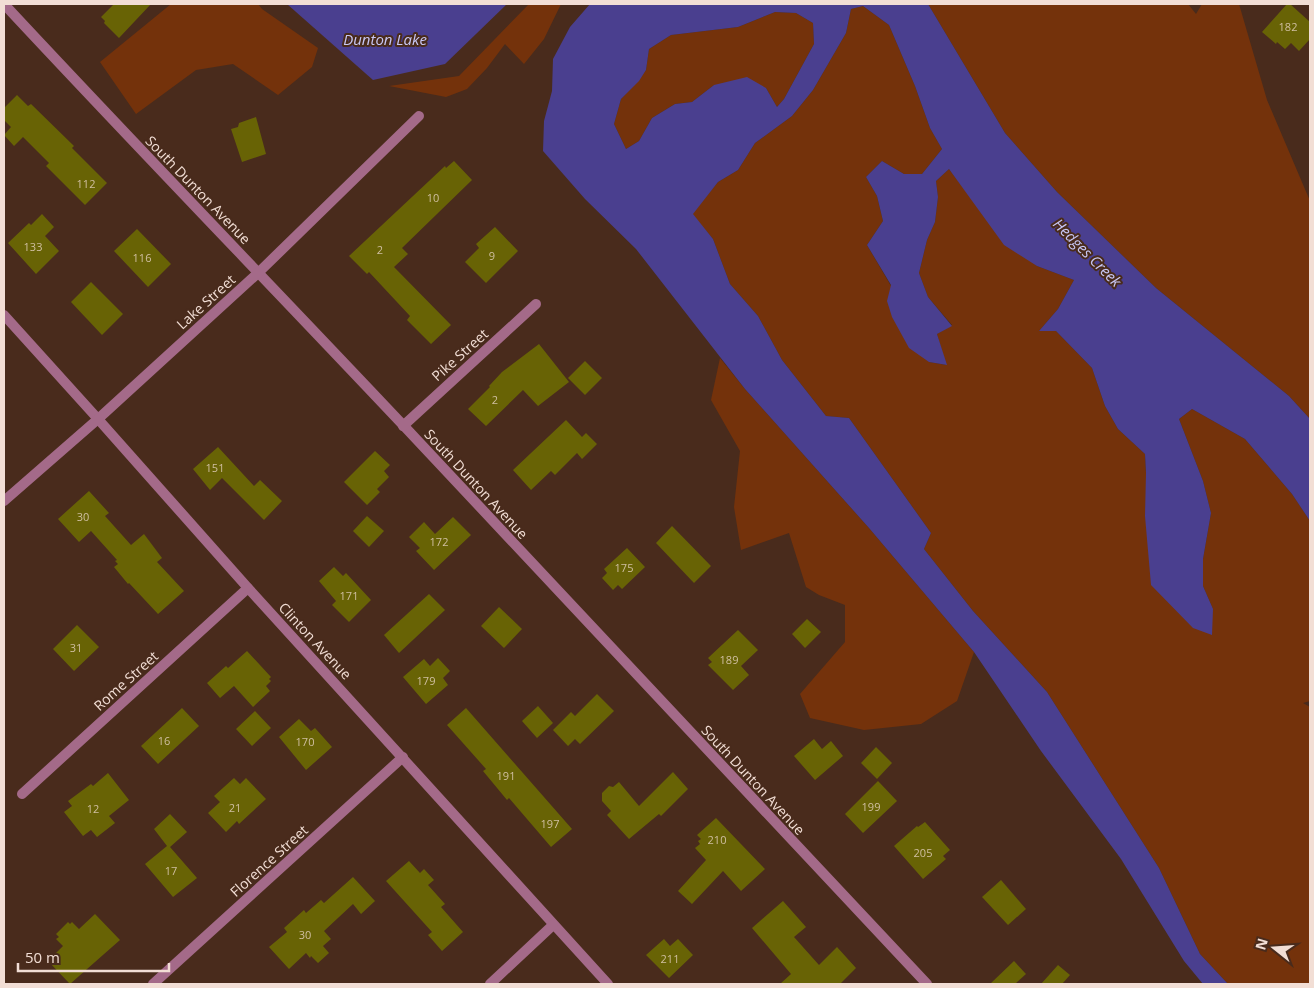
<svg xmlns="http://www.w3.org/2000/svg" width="1314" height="988" viewBox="0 0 1314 988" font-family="'Open Sans',sans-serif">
  <rect width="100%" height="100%" fill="#492b1c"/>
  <g fill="#74320b">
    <path d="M171 4H258L262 9 318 48 312 67 278 95 233 64 196 70 136 114 100 62Z"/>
    <path d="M529 4H561L544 39 524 64 505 44 487 68 467 89 446 97 389 86 459 76Z"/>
    <path d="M928 4H1188L1196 14 1202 4H1239L1267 100 1310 201V419L1289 396 1156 288 1057 192 1005 133Z"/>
    <path d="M863 6 889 25 915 86 930 128 942 149 922 174H904L882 161 866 177 877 196 883 221 867 245 891 286 929 362 946 365 937 334 952 325 928 297 919 273 927 240 935 222 938 197 936 181 949 169 974 202 1037 266 1074 280 1058 309 1039 331H1056L1092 368 1105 406 1118 429 1145 454 1146 473 1213 609 1203 586V559L1211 513 1203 481 1179 419 1192 409 1245 439 1292 494 1310 521V701L1303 703 1310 707V984H1228L1200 954 1159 868 1047 692 973 611 924 549 931 533 849 418 826 416 782 360 758 316 730 284 713 239 692 214 718 182 738 170 755 143 792 116 813 90 846 33 851 9Z"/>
    <path d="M775 12 796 13 813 23 814 44 784 99 777 107 766 88 714 85 692 102 675 104 652 118 639 141 626 149 614 124 621 99 638 81 646 70 649 49 671 35 738 27Z"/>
    <path d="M720 358 745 389 869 528 974 652 957 701 921 724 864 730 810 718 800 694 845 642V605L819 595 806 587 789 533 741 550 734 507 740 451 711 400Z"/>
  </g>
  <g fill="#4a3f8f" fill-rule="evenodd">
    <path d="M287 4H507L445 64 373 80Z"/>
    <path d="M590 4H928L1005 133 1057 192 1156 288 1289 396 1310 419V521L1292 494 1245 439 1192 409 1179 419 1203 481 1211 513 1203 559V586L1213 609 1212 635 1193 628 1151 585 1145 516 1146 473 1145 454 1118 429 1105 406 1092 368 1056 331H1039L1058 309 1074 280 1037 266 1004 245 949 169 936 181 938 197 935 222 927 240 919 273 928 297 952 326 937 334 947 365 929 362 909 348 892 317 887 301 891 285 867 245 883 221 877 196 866 177 882 161 904 174H922L942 149 930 128 915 86 889 25 863 6 851 9 846 33 813 90 792 116 755 143 738 170 718 182 693 214 713 239 730 284 758 316 782 360 826 416 849 418 931 533 924 549 973 611 1047 692 1159 868 1200 954 1228 984H1203L1184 961 1121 859 1041 751 974 652 869 528 745 389 636 249 585 199 543 151 544 121 552 91 553 59 570 27ZM775 12 796 13 813 23 814 44 784 99 777 107 766 88 747 77 714 85 692 102 675 104 652 118 639 141 626 149 614 124 621 99 639 81 646 70 649 49 671 35 738 27Z"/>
  </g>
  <g fill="#686305">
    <path d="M114 4H151L119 38 104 23 105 21 101 17Z"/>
    <path d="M1287 4H1290L1310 22V39L1299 51 1291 43 1285 49 1277 42 1276 44 1262 32Z"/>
    <path d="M17 95 28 106 31 104 74 146 72 148 107 183 85 205 46 166 49 163 23 137 14 146 4 135 11 127 4 120V108Z"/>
    <path d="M256 117 266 154 242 162 231 129 238 127 239 123Z"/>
    <path d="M454 161 472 180 402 248 408 254 394 267 451 325 431 344 407 320 410 316 369 272 367 274 349 256 445 166 446 168Z"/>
    <path d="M42 214 54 227 45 236 59 251 36 274 8 243 29 223 31 225Z"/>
    <path d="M495 227 518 251 486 283 465 262 479 248 476 244Z"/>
    <path d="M137 229 171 264 148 287 114 251Z"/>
    <path d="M91 282 123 314 102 335 71 302Z"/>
    <path d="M539 344 569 382 538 406 523 390 486 426 468 409 490 387 489 386 502 372Z"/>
    <path d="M585 361 602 378 585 395 568 378Z"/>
    <path d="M566 420 582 437 586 433 597 444 582 459 577 453 555 475 551 471 531 490 513 470Z"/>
    <path d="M218 447 254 486 260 480 282 501 264 520 222 478 210 490 193 469Z"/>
    <path d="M375 451 390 465 384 471 389 477 377 489 380 492 367 505 344 482Z"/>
    <path d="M89 491 109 513 105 516 131 545 144 534 162 558 157 562 184 591 158 614 129 583 128 584 114 567 118 564 115 561 117 560 91 531 79 542 58 519Z"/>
    <path d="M367 516 384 531 369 547 353 531Z"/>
    <path d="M453 517 471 535 434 570 416 551 420 548 409 537 424 522 435 534Z"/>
    <path d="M672 526 711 566 694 583 656 543Z"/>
    <path d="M627 548 645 567 622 589 618 585 613 590 602 578 607 573 604 569Z"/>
    <path d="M334 567 343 576 346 573 371 600 349 622 332 605 336 601 319 581Z"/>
    <path d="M429 594 445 610 399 653 384 635Z"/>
    <path d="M499 607 522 629 504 648 481 626Z"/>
    <path d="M807 619 821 632 805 648 792 634Z"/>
    <path d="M77 625 99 647 74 671 53 649Z"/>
    <path d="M738 630 758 650 741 666 749 675 733 690 708 665 712 662 708 658Z"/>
    <path d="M247 651 271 677 269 679 271 681 266 686 270 691 253 707 234 686 220 698 207 683 226 666 228 668Z"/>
    <path d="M438 658 450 671 443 678 448 685 426 704 403 677 424 659 430 666Z"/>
    <path d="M597 694 614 711 580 744 575 739 568 746 553 730 571 712 575 716Z"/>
    <path d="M538 706 553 723 537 738 522 721Z"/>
    <path d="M182 708 199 726 158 764 141 746Z"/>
    <path d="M466 708 572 829 551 847 509 798 507 800 483 771 486 769 447 725Z"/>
    <path d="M255 711 271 728 252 746 236 729Z"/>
    <path d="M299 719 311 731 315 728 332 747 306 770 279 737Z"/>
    <path d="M814 739 822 749 831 741 843 756 815 780 794 756Z"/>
    <path d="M876 747 892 763 877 779 861 763Z"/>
    <path d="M673 772 688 789 661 816 659 814 629 839 607 815 611 811 602 801V793L609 786 613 787 619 782 639 806Z"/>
    <path d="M108 773 129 800 109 816 115 823 97 837 91 830 83 836 64 812 72 806 68 801 91 784 93 786Z"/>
    <path d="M234 778 240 784 246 778 266 799 239 824 237 821 226 832 208 813 220 802 214 796Z"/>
    <path d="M878 781 897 801 863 833 845 814Z"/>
    <path d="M170 814 187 832 170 847 197 878 173 897 145 864 167 846 154 829Z"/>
    <path d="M716 818 765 869 741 891 723 871 692 904 678 891 706 860 695 848 700 844 698 841 701 839 697 835Z"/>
    <path d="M925 822 950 850 943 856 946 859 923 879 894 846 917 826 918 827Z"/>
    <path d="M409 861 420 873 424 869 434 880 428 885 445 904 441 907 463 932 442 951 428 935 432 932 386 881Z"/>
    <path d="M353 877 375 901 361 914 353 904 324 931 331 939 323 946 329 953 318 963 311 956 310 958 306 953 289 969 269 947 287 932 284 928 304 910 306 913 321 900 324 903Z"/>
    <path d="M1001 880 1026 909 1008 925 982 897Z"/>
    <path d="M783 901 806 927 794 937 819 965 837 947 856 968 840 984H780L791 974 752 928Z"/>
    <path d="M95 914 120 940 70 984 48 961 63 946 56 939 59 937 56 934 68 922 70 924 72 922 79 929Z"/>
    <path d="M664 939 670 946 678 939 693 955 669 978 646 955Z"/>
    <path d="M1014 961 1026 974 1015 984H990Z"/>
    <path d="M1058 965 1070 975 1062 984H1041Z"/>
  </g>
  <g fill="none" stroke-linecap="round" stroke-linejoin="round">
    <g stroke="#a46a89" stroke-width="10">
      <path d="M4 4C136 146 271 285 404 426 579 612 752 799 927 984"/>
      <path d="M4 315 98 419 248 588 608 984"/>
      <path d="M403 426 536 304"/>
      <path d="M4 501 98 419 258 273 419 116"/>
      <path d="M22 794 248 588"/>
      <path d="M153 984 403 757"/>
      <path d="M490 984 553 925"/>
    </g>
  </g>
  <g text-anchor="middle" stroke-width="4" stroke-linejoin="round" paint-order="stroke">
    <g font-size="11" fill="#d0bfa1">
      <text x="1288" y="31">182</text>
      <text x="86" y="188">112</text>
      <text x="433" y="202">10</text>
      <text x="33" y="251">133</text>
      <text x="380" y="254">2</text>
      <text x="492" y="260">9</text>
      <text x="142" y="262">116</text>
      <text x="495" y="404">2</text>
      <text x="215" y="472">151</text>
      <text x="83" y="521">30</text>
      <text x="439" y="546">172</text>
      <text x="624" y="572">175</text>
      <text x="349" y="600">171</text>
      <text x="76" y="652">31</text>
      <text x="729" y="664">189</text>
      <text x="426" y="685">179</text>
      <text x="164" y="745">16</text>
      <text x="305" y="746">170</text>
      <text x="506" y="780">191</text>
      <text x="871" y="811">199</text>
      <text x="235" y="812">21</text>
      <text x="93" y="813">12</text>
      <text x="550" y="828">197</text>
      <text x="717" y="844">210</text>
      <text x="923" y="857">205</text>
      <text x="171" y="875">17</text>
      <text x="305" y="939">30</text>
      <text x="670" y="963">211</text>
    </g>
    <g font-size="14" fill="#f2ded5" stroke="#492b1c">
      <text transform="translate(198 190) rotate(46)" y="5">South Dunton Avenue</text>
      <text transform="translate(206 302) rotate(-42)" y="5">Lake Street</text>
      <text transform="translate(460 355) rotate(-42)" y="5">Pike Street</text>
      <text transform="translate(476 484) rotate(47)" y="5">South Dunton Avenue</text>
      <text transform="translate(315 641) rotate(47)" y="5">Clinton Avenue</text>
      <text transform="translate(126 681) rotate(-42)" y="5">Rome Street</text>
      <text transform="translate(753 780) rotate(47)" y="5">South Dunton Avenue</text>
      <text transform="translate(269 861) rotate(-42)" y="5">Florence Street</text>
    </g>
    <g font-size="15" font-style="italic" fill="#c8c7f5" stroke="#492b1c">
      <text x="385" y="45">Dunton Lake</text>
      <text transform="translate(1087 253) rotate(45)" y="5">Hedges Creek</text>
    </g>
  </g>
  <rect width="1314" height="988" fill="none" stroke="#f2ded5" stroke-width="10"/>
  <g transform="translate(1274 948) rotate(287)" stroke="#492b1c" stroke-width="4" paint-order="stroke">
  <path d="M0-4L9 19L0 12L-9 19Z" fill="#f2ded5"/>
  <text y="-8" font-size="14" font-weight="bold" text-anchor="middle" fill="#f2ded5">N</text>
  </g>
  <path d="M18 963v8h151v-8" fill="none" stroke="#f2ded5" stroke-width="2.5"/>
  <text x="25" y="963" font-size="15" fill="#f2ded5" stroke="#492b1c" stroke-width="4" paint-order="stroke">50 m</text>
</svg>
